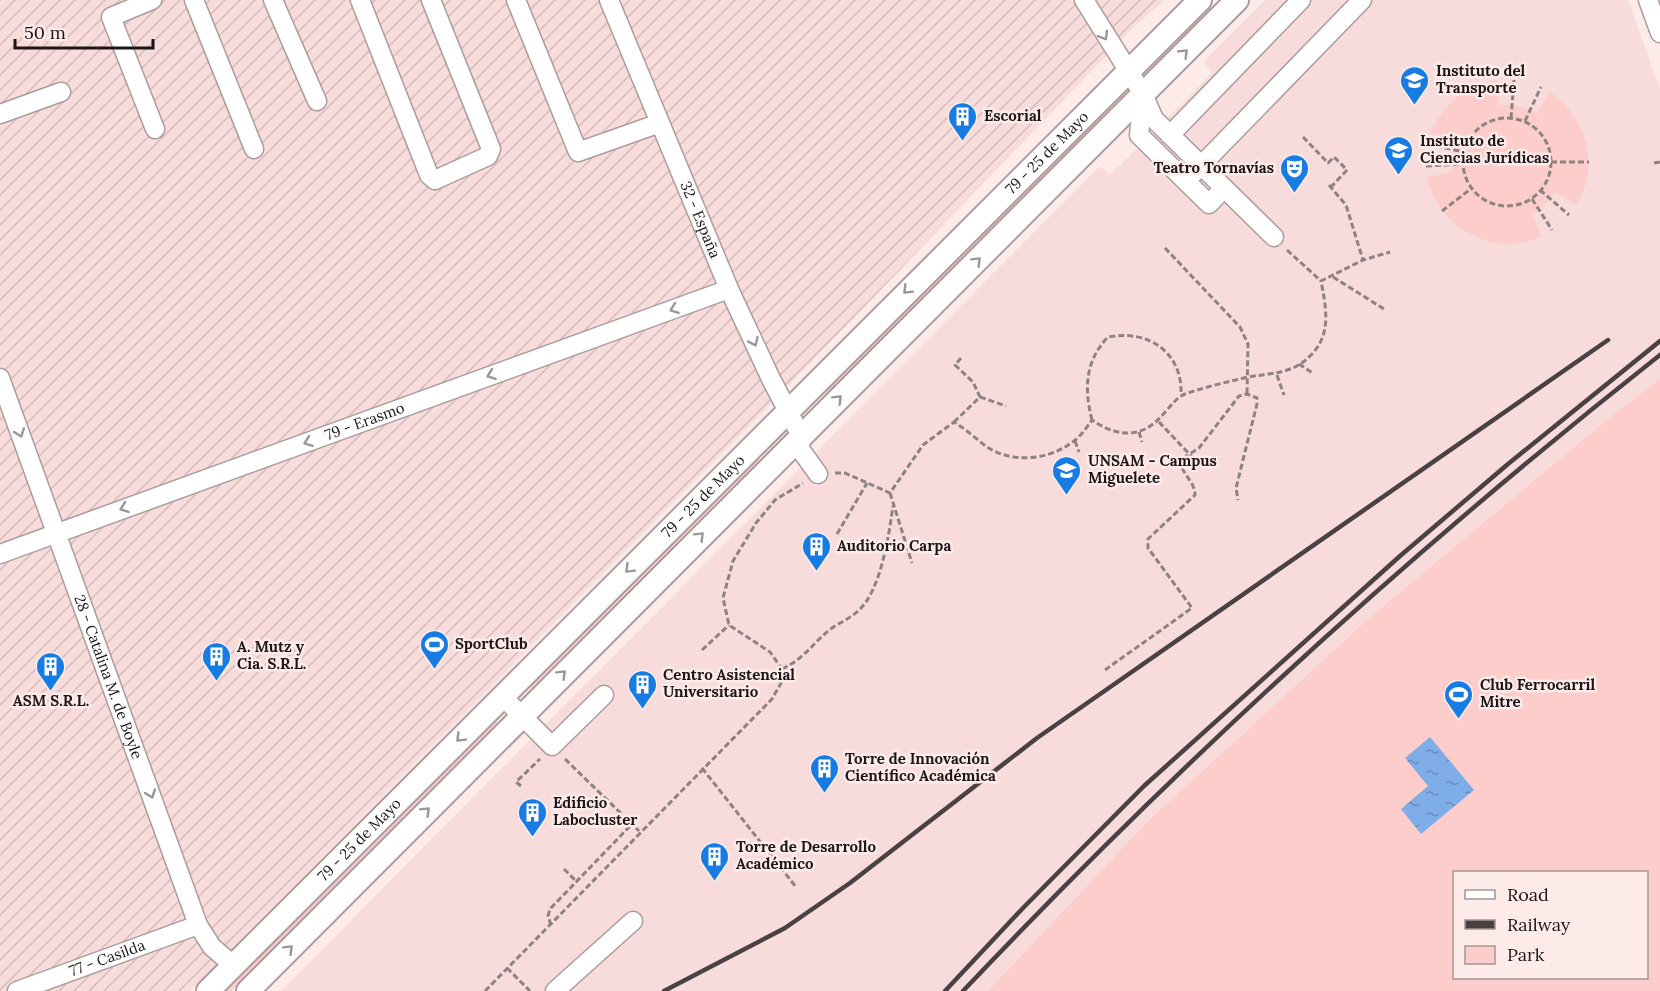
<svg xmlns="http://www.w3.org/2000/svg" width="1660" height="991" viewBox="0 0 1660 991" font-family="Lora,serif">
  <defs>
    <pattern id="industrial-furrows" width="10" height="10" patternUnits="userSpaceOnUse" patternTransform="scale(1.5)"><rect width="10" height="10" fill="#f7dcdb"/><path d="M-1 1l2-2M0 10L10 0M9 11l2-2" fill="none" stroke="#d3bcbb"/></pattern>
    <pattern id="water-ripples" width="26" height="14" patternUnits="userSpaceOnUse" patternTransform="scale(1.5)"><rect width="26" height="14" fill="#7eade8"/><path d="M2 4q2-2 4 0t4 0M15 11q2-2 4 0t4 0" fill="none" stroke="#668cbb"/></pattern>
  </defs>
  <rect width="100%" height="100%" fill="#fdebea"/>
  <path fill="#f7dcdb" d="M1265 0H1628L1660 89V379L1615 413 1369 618 1147 822 988 991H281L1100 166 1110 175 1160 126 1213 72 1203 62Z"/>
  <path fill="url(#industrial-furrows)" d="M0 0H1165L1137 24 767 408 190 991H0Z"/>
  <g fill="#fccdcb" fill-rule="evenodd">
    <path d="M1497 80 1500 105H1516L1537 113 1550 92C1587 118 1601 166 1576 205L1555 192 1545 204 1532 213 1542 236C1492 259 1439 228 1427 177L1451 172 1454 142 1430 134C1443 104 1465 86 1497 80Z"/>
    <path d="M1094 121 1098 125 827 394 823 390Z"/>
    <path d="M1660 379V991H988L1147 822 1369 618 1615 413ZM1454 872H1646V978H1454Z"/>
    <path d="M757 457 760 460 532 688 529 686Z"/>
    <path d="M495 720 498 723 231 991H223Z"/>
  </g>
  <path fill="url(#water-ripples)" d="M1430 737 1474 790 1421 834 1401 809 1428 786 1405 758Z"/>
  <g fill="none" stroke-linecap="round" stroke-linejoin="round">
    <defs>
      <g id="minor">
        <path d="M152 0 111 17 155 129"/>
        <path d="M194 0 254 149"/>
        <path d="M273 0 317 101"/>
        <path d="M360 0 429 175 435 180 488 156 491 149 431 0"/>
        <path d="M516 0 578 152 660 123"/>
        <path id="s1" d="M609 0 729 289 771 379 801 436 800 449 818 474"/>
        <path d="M1084 0 1143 94 1154 119 1274 237"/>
        <path d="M1648 0 1660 33"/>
        <path d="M1143 96 1139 135 1209 204 1224 188"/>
        <path d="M0 114 61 92"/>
        <path d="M1170 135 1301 0"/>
        <path d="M1186 181 1362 0"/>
        <path id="s2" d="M0 378 198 925 212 947 233 965"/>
        <path id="s3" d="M0 554 729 289"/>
        <path d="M502 696 552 746 604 695"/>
        <path id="s4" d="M17 991 198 925"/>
        <path d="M555 991 633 921"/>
      </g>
      <g id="major">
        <path id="s5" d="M208 991 1200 0"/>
        <path d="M248 991 1237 0"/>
      </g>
    </defs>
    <use href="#minor" stroke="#ad9c9b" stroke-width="21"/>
    <use href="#major" stroke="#ad9c9b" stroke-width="26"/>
    <g stroke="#8e8282" stroke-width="3" stroke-dasharray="6 3" stroke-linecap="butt">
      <path d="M1511 118 1514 80"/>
      <circle cx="1507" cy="162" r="44"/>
      <path d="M1525 121 1541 87"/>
      <path d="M1303 137 1328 163 1334 157 1347 170 1331 187"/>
      <path d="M1427 144 1464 152"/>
      <path d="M1551 162H1589"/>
      <path d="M1654 163 1660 162"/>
      <path d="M1426 166 1463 164"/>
      <path d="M1329 185 1346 205 1363 260"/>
      <path d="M1540 190 1569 215"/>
      <path d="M1532 199 1552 230"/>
      <path d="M1442 211 1472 188"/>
      <path d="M1165 248 1240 327 1248 344 1247 394"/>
      <path d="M1287 250 1321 281"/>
      <path d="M1333 277 1384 309"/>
      <path d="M961 358 955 365 973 382 980 397"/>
      <path d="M1299 364 1314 374"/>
      <path d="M1277 375 1284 395"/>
      <path d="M1092 420C1084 389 1085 361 1108 337 1149 329 1183 353 1181 395"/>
      <path d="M954 422 980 397 1006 406"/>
      <path d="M1159 422 1194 459"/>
      <path d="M1139 432 1142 442"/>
      <path d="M1075 441 1079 452"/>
      <path d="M835 473H845L890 493 923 445 954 422C966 429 976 439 987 447 1013 464 1050 460 1074 441 1081 436 1087 427 1092 420 1105 429 1123 437 1140 431 1162 424 1170 400 1185 394 1205 387 1227 382 1248 377 1272 373 1293 374 1311 355 1332 334 1326 307 1321 281L1363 260 1390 252"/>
      <path d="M890 493 912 563"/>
      <path d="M837 534 867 483"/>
      <path d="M702 650 729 625"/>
      <path d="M782 669C807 657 812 643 832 628 841 622 851 618 859 610 881 590 889 534 893 506"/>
      <path d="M1105 670 1192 608 1148 548V539L1195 495C1195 481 1181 474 1180 460L1199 448 1239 396 1247 394 1257 398V404L1236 488 1238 500"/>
      <path d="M565 759 639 831"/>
      <path d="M702 768 796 887"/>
      <path d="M521 786 516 782 540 759"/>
      <path d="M564 869 577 882"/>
      <path d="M551 925 548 916 550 909 632 824"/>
      <path d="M507 968 530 991"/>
      <path d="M485 991 772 699 781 683 782 669 770 652 729 625 723 598 733 561 756 523 775 500 803 483"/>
    </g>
    <use href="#minor" stroke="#fff" stroke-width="18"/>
    <use href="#major" stroke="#fff" stroke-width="22"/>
    <g stroke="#4a4242" stroke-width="4.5">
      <path d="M664 991 785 928 850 883 1037 738 1608 340"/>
      <path d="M945 991 1023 908 1144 786 1400 556 1508 464 1660 341"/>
      <path d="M963 991C1178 764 1414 549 1660 355"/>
    </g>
  </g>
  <defs><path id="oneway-chevron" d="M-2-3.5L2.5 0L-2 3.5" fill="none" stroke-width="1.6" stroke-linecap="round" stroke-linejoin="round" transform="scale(1.5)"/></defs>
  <g stroke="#999696">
    <use href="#oneway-chevron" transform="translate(1104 36) rotate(60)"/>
    <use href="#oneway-chevron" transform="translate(1184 53) rotate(-45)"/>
    <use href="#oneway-chevron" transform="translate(977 261) rotate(-45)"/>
    <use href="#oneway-chevron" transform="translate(907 290) rotate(135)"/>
    <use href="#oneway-chevron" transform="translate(674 309) rotate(160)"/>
    <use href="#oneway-chevron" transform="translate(754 342) rotate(65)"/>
    <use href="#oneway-chevron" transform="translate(491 375) rotate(160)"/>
    <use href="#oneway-chevron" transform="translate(838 399) rotate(-45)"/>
    <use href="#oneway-chevron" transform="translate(20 433) rotate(70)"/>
    <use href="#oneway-chevron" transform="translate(308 442) rotate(160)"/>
    <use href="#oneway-chevron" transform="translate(124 508) rotate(160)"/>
    <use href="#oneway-chevron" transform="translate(700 536) rotate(-45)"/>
    <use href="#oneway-chevron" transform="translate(629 569) rotate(135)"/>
    <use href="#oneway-chevron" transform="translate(562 674) rotate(-45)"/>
    <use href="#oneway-chevron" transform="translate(460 738) rotate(135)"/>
    <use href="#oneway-chevron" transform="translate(151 794) rotate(70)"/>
    <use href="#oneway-chevron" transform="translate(426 811) rotate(-45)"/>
    <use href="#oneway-chevron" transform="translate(289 949) rotate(-45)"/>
  </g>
  <defs>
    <symbol id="university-pin" viewBox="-11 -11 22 30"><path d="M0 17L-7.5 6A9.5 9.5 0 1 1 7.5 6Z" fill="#167be3" stroke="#fdebea"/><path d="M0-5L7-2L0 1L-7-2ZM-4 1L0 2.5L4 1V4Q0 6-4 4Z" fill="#fff"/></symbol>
    <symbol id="building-pin" viewBox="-11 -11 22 30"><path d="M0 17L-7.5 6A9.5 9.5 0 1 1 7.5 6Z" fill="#167be3" stroke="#fdebea"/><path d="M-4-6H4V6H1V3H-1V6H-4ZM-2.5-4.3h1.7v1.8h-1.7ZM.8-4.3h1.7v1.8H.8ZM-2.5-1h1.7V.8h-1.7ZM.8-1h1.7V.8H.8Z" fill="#fff"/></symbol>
    <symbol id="theatre-pin" viewBox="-11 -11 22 30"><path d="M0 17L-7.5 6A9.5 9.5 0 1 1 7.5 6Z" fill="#167be3" stroke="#fdebea"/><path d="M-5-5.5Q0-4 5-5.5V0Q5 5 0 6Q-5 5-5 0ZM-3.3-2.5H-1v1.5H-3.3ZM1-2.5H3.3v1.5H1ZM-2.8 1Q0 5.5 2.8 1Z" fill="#fff"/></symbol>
    <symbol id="stadium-pin" viewBox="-11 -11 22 30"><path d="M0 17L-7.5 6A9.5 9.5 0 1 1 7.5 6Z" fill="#167be3" stroke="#fdebea"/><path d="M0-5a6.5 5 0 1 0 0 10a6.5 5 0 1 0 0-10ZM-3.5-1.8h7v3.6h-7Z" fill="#fff"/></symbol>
  </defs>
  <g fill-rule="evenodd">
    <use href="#university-pin" x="1398" y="64" width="33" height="45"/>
    <use href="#building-pin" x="946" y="100" width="33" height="45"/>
    <use href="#university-pin" x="1382" y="134" width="33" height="45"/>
    <use href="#theatre-pin" x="1278" y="152" width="33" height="45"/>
    <use href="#university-pin" x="1050" y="454" width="33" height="45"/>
    <use href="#building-pin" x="800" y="530" width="33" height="45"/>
    <use href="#stadium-pin" x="418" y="628" width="33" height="45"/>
    <use href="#building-pin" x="200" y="640" width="33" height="45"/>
    <use href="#building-pin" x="34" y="650" width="33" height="45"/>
    <use href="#building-pin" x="626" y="668" width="33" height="45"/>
    <use href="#stadium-pin" x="1442" y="678" width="33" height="45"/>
    <use href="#building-pin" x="808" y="752" width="33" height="45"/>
    <use href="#building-pin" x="516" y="796" width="33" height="45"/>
    <use href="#building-pin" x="698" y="840" width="33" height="45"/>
  </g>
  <g text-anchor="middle" stroke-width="5" stroke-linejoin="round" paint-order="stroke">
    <g font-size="15" font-weight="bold" fill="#1c1616" stroke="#fdebea" text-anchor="start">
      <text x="1436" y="76">Instituto del<tspan x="1436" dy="17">Transporte</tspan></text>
      <text x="984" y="121">Escorial</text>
      <text x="1420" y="146">Instituto de<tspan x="1420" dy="17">Ciencias Jurídicas</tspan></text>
      <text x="1274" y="173" text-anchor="end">Teatro Tornavías</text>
      <text x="1088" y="466">UNSAM - Campus<tspan x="1088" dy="17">Miguelete</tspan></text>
      <text x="837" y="551">Auditorio Carpa</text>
      <text x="455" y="649">SportClub</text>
      <text x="237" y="652">A. Mutz y<tspan x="237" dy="17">Cia. S.R.L.</tspan></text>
      <text x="663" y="680">Centro Asistencial<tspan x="663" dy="17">Universitario</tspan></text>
      <text x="1480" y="690">Club Ferrocarril<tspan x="1480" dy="17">Mitre</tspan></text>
      <text x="51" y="706" text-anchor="middle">ASM S.R.L.</text>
      <text x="845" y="764">Torre de Innovación<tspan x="845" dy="17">Científico Académica</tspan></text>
      <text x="553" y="808">Edificio<tspan x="553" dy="17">Labocluster</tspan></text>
      <text x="736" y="852">Torre de Desarrollo<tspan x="736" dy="17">Académico</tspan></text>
    </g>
    <g font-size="15" fill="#1c1616" stroke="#fdebea">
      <text dy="5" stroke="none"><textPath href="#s5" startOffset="1186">79 - 25 de Mayo</textPath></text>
      <text dy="5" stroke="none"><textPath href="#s1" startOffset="238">32 - España</textPath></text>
      <text dy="5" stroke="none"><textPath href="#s3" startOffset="388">79 - Erasmo</textPath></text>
      <text dy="5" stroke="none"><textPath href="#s5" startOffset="700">79 - 25 de Mayo</textPath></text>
      <text dy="5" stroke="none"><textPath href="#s2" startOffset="318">28 - Catalina M. de Boyle</textPath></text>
      <text dy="5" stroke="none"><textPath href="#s5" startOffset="214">79 - 25 de Mayo</textPath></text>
      <text dy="5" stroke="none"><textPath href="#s4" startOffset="96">77 - Casilda</textPath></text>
    </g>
  </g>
  <rect x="1453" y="871" width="195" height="108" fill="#fdebea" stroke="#a39695" stroke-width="1.5"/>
  <rect x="1465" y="890" width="30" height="9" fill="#ffffff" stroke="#a39695" stroke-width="1.5"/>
  <text x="1507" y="901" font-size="18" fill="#1c1616">Road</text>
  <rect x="1465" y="920" width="30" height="9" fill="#4a4242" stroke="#a39695" stroke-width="1.5"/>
  <text x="1507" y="931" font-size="18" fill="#1c1616">Railway</text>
  <rect x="1465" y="946" width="30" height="18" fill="#fccdcb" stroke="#a39695" stroke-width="1.5"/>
  <text x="1507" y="961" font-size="18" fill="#1c1616">Park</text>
  <path d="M15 39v9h138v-9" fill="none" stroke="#1c1616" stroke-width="3"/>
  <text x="24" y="39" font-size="18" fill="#1c1616" stroke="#fdebea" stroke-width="4.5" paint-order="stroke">50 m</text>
</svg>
